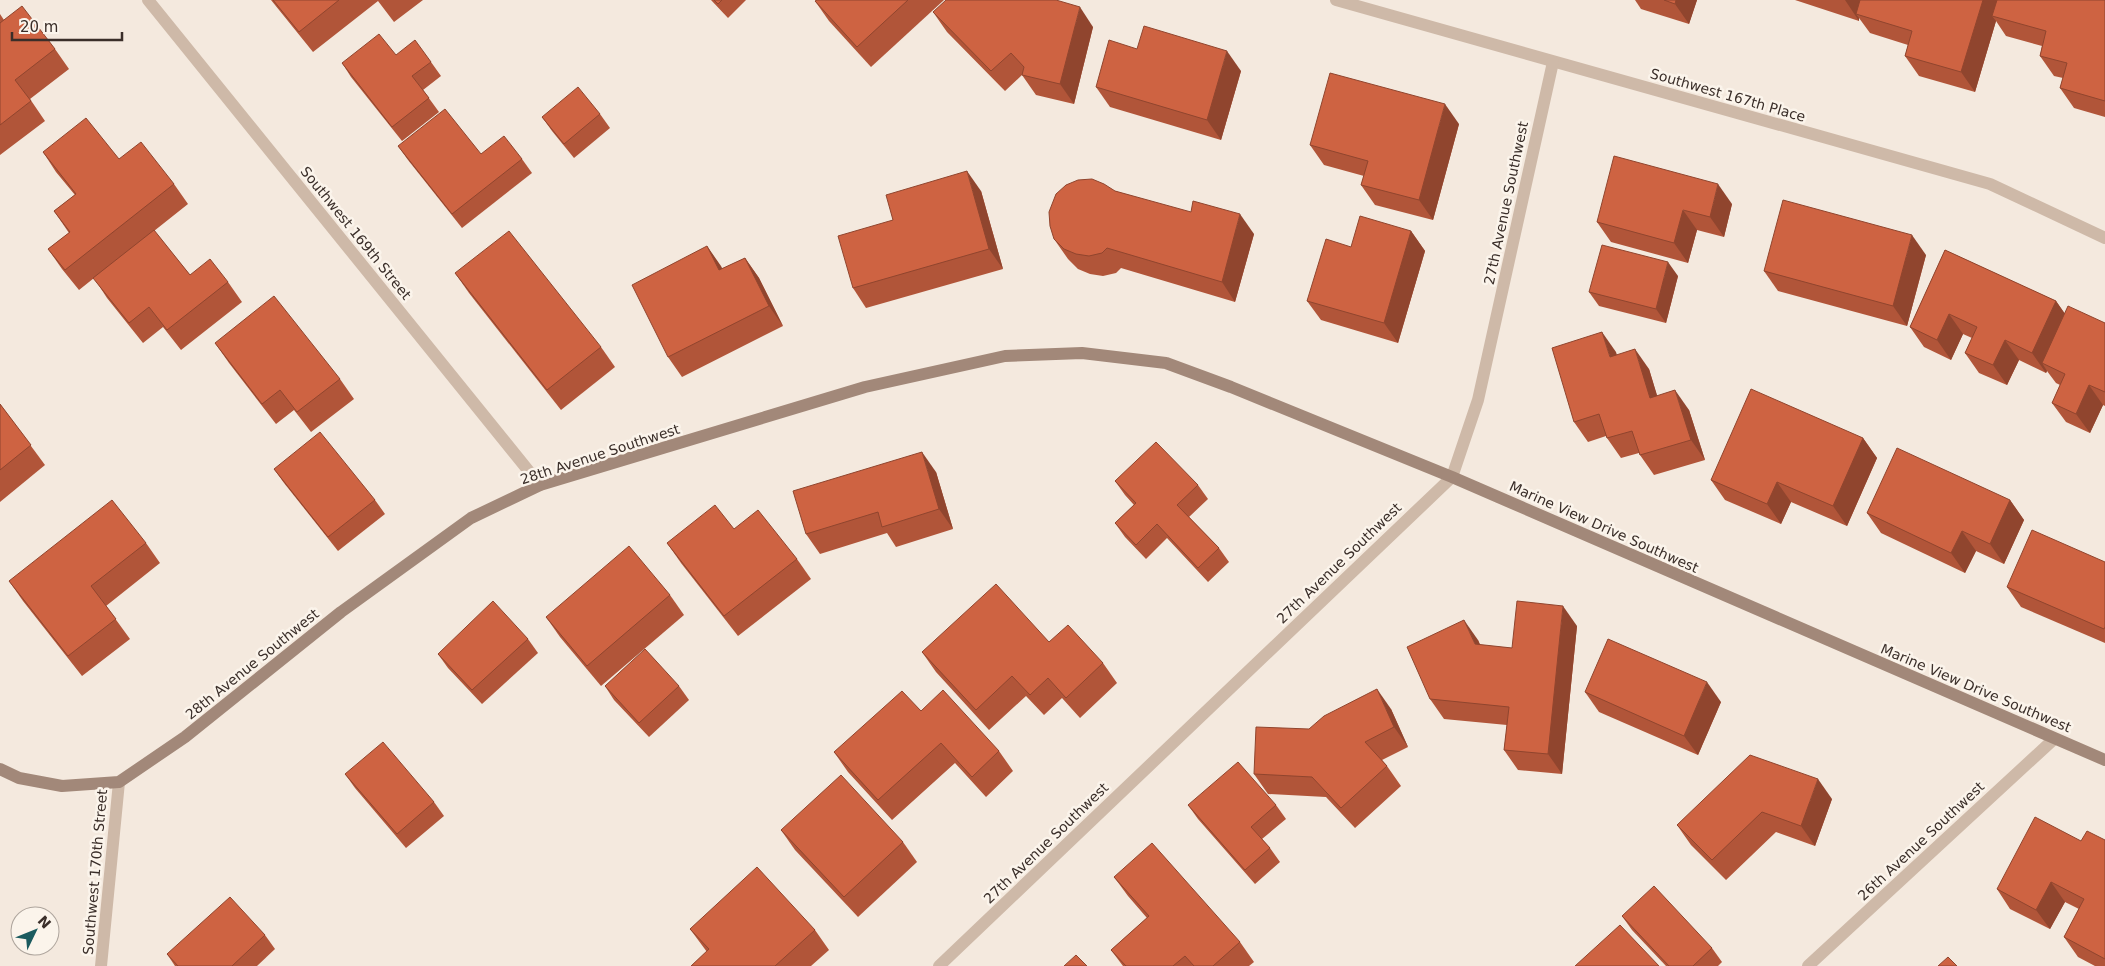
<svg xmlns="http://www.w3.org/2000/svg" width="2105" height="966" viewBox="0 0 2105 966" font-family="'DejaVu Sans',sans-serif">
  <rect width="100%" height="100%" fill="#f4e9de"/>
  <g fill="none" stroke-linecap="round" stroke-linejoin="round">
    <g stroke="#ceb9a8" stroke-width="12">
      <path d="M148 0 540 485"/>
      <path d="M1336 0 1990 184 2105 238"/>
      <path d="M101 966 119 782"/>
      <path d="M939 966 1452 477 1478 400 1553 62"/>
      <path d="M1808 966 2054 739"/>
    </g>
    <path stroke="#a28879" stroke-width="12" d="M0 769 19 778 62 786 119 782 185 737 341 612 471 518 540 485 865 387 1005 356 1082 353 1166 363 1231 387 1452 477 2105 760"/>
  </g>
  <g fill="#b15539">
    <path d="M271 0H423L394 22 378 1 313 52Z"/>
    <path d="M711 0H746L728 18Z"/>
    <path d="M817 0H944L871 67 829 21 815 1Z"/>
    <path d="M1635 0H1697L1689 24 1641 9Z"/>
    <path d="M1795 0H2105V117L2074 108 2060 88 2063 78 2054 76 2040 56 2042 46 2006 36 1996 21 1975 92 1919 76 1905 56 1908 45 1870 33 1859 18V21Z"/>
    <path d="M933 12 1093 27 1074 104 1036 95 1022 75 1005 91 947 32Z"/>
    <path d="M0 14 4 20 55 49 69 69 30 99 45 121 0 155Z"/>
    <path d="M1137 49 1241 71 1221 140 1110 107 1096 87Z"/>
    <path d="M396 55 431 62 441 76 423 90 439 112 402 141 351 77 342 63Z"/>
    <path d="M600 114 610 128 574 158 552 131 542 117Z"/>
    <path d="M1459 124 1433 220 1375 205 1361 185 1364 176 1324 165 1310 145Z"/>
    <path d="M398 146 522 159 532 173 462 228 408 160Z"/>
    <path d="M43 152 119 159 174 184 188 204 154 231 190 275 228 282 242 302 181 350 163 327 143 343 107 298 94 278 79 290 62 269 48 249 69 233 54 211 75 195 56 172Z"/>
    <path d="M981 191 1003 269 866 308 853 288 893 220Z"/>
    <path d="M1115 191 1254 234 1235 302 1121 268 1116 273 1103 276 1090 274 1078 269 1068 259 1054 239Z"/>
    <path d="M1732 204 1724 237 1697 230 1688 263 1611 242 1597 222Z"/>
    <path d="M1411 231 1425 251 1398 343 1321 320 1307 301 1351 247Z"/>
    <path d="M707 246 722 269 745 258 759 278 783 326 682 377 668 357Z"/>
    <path d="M1945 250 2056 301 2065 314 2105 323V406L2103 405 2090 433 2066 422 2052 403 2060 385 2056 383 2047 371 2046 373 2019 360 2007 385 1979 373 1965 353 1972 338 1963 334 1951 360 1924 347 1910 327Z"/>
    <path d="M1926 255 1907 326 1778 291 1764 271Z"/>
    <path d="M455 273 601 347 615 367 561 410 469 293Z"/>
    <path d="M1678 276 1666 323 1599 306 1589 292Z"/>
    <path d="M215 343 340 379 354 399 311 432 294 410 276 424 229 363Z"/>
    <path d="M1616 352V355L1649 369 1657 396 1689 410 1705 460 1654 475 1640 455 1639 453 1621 458 1607 438 1606 436 1588 442 1574 422Z"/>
    <path d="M0 404 45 465 0 502Z"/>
    <path d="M1863 438 1877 458 1847 526 1791 502 1781 524 1725 500 1711 480Z"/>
    <path d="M274 469 375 500 385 514 338 551 284 483Z"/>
    <path d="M936 472 953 529 896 547 887 533 820 554 806 534Z"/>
    <path d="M1115 481 1198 485 1208 499 1189 517 1219 548 1229 562 1208 582 1167 538 1146 559 1125 537 1115 523 1134 505 1125 495Z"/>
    <path d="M2010 500 2024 520 2004 564 1976 551 1965 573 1881 533 1867 513Z"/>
    <path d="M734 529 797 559 811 579 738 636 681 563 667 543Z"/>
    <path d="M146 543 160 563 106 606 130 639 82 676 23 601 9 581Z"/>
    <path d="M2105 562V643L2021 607 2007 587Z"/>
    <path d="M670 595 684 615 601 686 560 637 546 617Z"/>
    <path d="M1577 626 1562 774 1518 770 1504 750 1507 725 1444 719 1430 699 1478 640 1480 645 1512 648Z"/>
    <path d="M528 639 538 653 482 704 448 668 438 654Z"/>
    <path d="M1049 642 1103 663 1117 683 1080 718 1062 698 1044 715 1026 696 989 730 936 672 922 652Z"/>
    <path d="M605 686H679L689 700 649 737 614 700Z"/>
    <path d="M1585 692 1721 702 1698 755 1599 712Z"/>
    <path d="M1391 709 1408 747 1382 760 1387 766 1401 786 1355 828 1326 797 1268 794 1254 774 1309 729Z"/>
    <path d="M921 711 999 751 1013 771 986 797 955 763 892 820 848 772 834 752Z"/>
    <path d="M345 774 434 802 444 816 406 848 355 788Z"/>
    <path d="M1832 799 1815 846 1776 832 1726 880 1691 845 1677 825Z"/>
    <path d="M1188 805H1276L1286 819 1262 839 1270 848 1280 862 1255 884 1198 819Z"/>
    <path d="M781 830 903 842 917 862 858 917 795 850Z"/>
    <path d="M2105 840V966H2095L2078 957 2064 937 2079 909 2065 902 2050 929 2010 909 1997 889 2081 841Z"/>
    <path d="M1114 877 1240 942 1254 962 1249 966H1123L1111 950 1147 918 1128 896Z"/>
    <path d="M1622 916 1712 948 1722 962 1718 966H1666L1632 930Z"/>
    <path d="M690 929 815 930 829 950 811 966H691L707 952Z"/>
    <path d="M265 935 275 949 257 966H175L167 954Z"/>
  </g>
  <g fill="#90452e">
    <path d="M1676 0H1697L1689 24 1675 4Z"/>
    <path d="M1845 0H1865L1856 14 1859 18V21Z"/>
    <path d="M1983 0H2003L1992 16 1996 21 1975 92 1961 72Z"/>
    <path d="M1080 7 1093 27 1074 104 1060 84Z"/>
    <path d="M1227 51 1241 71 1221 140 1207 120Z"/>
    <path d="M1445 104 1459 124 1433 220 1419 200Z"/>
    <path d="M967 171 981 191 1003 269 989 249Z"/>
    <path d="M1718 184 1732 204 1724 237 1710 217Z"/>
    <path d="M1683 210 1697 230 1688 263 1674 243Z"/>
    <path d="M1240 214 1254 234 1235 302 1222 282Z"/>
    <path d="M1411 231 1425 251 1398 343 1384 323Z"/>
    <path d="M1912 235 1926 255 1907 326 1893 306Z"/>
    <path d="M707 246 721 266 733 290 719 270Z"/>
    <path d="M745 258 759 278 783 326 769 306Z"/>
    <path d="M1668 262 1678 276 1666 323 1656 309Z"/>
    <path d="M2056 301 2070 321 2042 363 2047 371 2046 373 2032 353Z"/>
    <path d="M1949 314 1963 334 1951 360 1937 340Z"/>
    <path d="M1602 332 1616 352 1624 377 1610 357Z"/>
    <path d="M2005 340 2019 360 2007 385 1993 365Z"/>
    <path d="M1635 349 1649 369 1664 418 1650 398Z"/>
    <path d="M2089 385 2103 405 2090 433 2076 414Z"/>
    <path d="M1675 390 1689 410 1705 460 1691 440Z"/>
    <path d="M1863 438 1877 458 1847 526 1833 506Z"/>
    <path d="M922 452 936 472 953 529 939 509Z"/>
    <path d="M1777 482 1791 502 1781 524 1767 504Z"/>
    <path d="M2010 500 2024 520 2004 564 1990 544Z"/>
    <path d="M1962 531 1976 551 1965 573 1951 553Z"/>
    <path d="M1563 606 1577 626 1562 774 1548 754Z"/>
    <path d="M1464 620 1478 640 1489 664 1475 644Z"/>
    <path d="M1707 682 1721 702 1698 755 1684 736Z"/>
    <path d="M1377 689 1391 709 1408 747 1394 727Z"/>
    <path d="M1818 779 1832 799 1815 846 1801 826Z"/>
    <path d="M2051 882 2065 902 2050 929 2036 910Z"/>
  </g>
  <g fill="#ce6342" stroke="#90452e">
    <path d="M273 0H339L299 32Z"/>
    <path d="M714 0H722L718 4Z"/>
    <path d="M817 0H908L857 47 815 1Z"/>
    <path d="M946 0H1056L1080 7 1060 84 1022 75 1024 67 1011 53 991 71 933 12Z"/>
    <path d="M1664 0H1676L1675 4Z"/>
    <path d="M1860 0H1983L1961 72 1905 56 1912 31 1856 14Z"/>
    <path d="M1997 0H2105V101L2060 88 2067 63 2040 56 2046 31 1992 16Z"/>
    <path d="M22 6 55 49 15 80 31 101 0 125V23Z"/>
    <path d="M1144 26 1227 51 1207 120 1096 87 1109 40 1137 49Z"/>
    <path d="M379 34 396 55 415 40 431 62 412 76 429 98 392 127 342 63Z"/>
    <path d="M1330 73 1445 104 1419 200 1361 185 1368 161 1310 145Z"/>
    <path d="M578 87 600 114 564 144 542 117Z"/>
    <path d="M445 109 481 154 504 136 522 159 452 214 398 146Z"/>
    <path d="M86 118 119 159 141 142 174 184 65 270 48 249 70 232 54 211 76 194 43 152Z"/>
    <path d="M1614 156 1718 184 1710 217 1683 210 1674 243 1597 222Z"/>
    <path d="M967 171 989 249 853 288 838 236 893 220 886 195Z"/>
    <path d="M1092 179 1104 184 1115 191 1191 212 1193 201 1240 214 1222 282 1107 248 1102 253 1089 256 1076 254 1064 249 1054 239 1050 226 1049 212 1056 194 1066 185 1078 180Z"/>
    <path d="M1783 200 1912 235 1893 306 1764 271Z"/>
    <path d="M1360 216 1411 231 1384 323 1307 301 1326 239 1351 247Z"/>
    <path d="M154 230 190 275 210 259 228 282 167 330 149 307 129 323 93 278Z"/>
    <path d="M509 231 601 347 547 390 455 273Z"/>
    <path d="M1602 245 1668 262 1656 309 1589 292Z"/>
    <path d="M707 246 719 270 745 258 769 306 668 357 632 285Z"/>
    <path d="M1945 250 2056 301 2032 353 2005 340 1993 365 1965 353 1977 327 1949 314 1937 340 1910 327Z"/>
    <path d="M274 296 340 379 297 412 280 390 262 404 215 343Z"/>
    <path d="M2068 306 2105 323V392L2089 385 2076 414 2052 403 2065 374 2042 363Z"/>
    <path d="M1602 332 1610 357 1635 349 1650 398 1675 390 1691 440 1640 455 1632 431 1607 438 1599 414 1574 422 1552 348Z"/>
    <path d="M1751 389 1863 438 1833 506 1777 482 1767 504 1711 480Z"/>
    <path d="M0 404 31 445 0 470Z"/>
    <path d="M320 432 375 500 328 537 274 469Z"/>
    <path d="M1156 442 1198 485 1177 505 1219 548 1198 568 1157 524 1136 545 1115 523 1136 503 1115 481Z"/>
    <path d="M1897 448 2010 500 1990 544 1962 531 1951 553 1867 513Z"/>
    <path d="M922 452 939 509 882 527 878 512 806 534 793 491Z"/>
    <path d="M112 500 146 543 91 586 116 619 68 656 9 581Z"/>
    <path d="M715 505 734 529 758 510 797 559 724 616 667 543Z"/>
    <path d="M2032 530 2105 562V627L2104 629 2007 587Z"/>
    <path d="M629 546 670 595 587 666 546 617Z"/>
    <path d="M996 584 1049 642 1068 625 1103 663 1066 698 1048 678 1030 695 1012 676 976 710 922 652Z"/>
    <path d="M493 601 528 639 472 690 438 654Z"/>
    <path d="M1517 601 1563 606 1548 754 1504 750 1509 707 1430 699 1407 647 1464 620 1475 644 1512 648Z"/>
    <path d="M1608 639 1707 682 1684 736 1585 692Z"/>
    <path d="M645 649 679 686 639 723 605 686Z"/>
    <path d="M1377 689 1394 727 1365 742 1387 766 1341 808 1312 777 1254 774 1256 727 1309 729 1324 716Z"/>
    <path d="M943 690 999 751 972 777 941 743 878 800 834 752 902 691 921 711Z"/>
    <path d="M383 742 434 802 397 834 345 774Z"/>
    <path d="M1750 755 1818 779 1801 826 1762 812 1712 860 1677 825Z"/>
    <path d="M1238 762 1276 805 1251 827 1270 848 1245 870 1188 805Z"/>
    <path d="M841 775 903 842 844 897 781 830Z"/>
    <path d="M2035 817 2081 841 2087 831 2105 840V959L2064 937 2084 899 2051 882 2036 910 1997 889Z"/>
    <path d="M1152 843 1240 942 1213 966H1194L1185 956 1173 966H1126L1111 950 1149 916 1114 877Z"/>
    <path d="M757 867 815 930 775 966H691L709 949 690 929Z"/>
    <path d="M1654 886 1712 948 1693 966H1669L1622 916Z"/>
    <path d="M230 897 265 935 232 966H178L167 954Z"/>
    <path d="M1620 925 1659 966H1575Z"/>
    <path d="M1076 955 1087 966H1064Z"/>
    <path d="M1948 957 1957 966H1938Z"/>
  </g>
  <g text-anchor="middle" stroke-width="5" stroke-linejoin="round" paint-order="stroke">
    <g font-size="14" fill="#3a2e29" stroke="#fbf4eb">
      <text transform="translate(1728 95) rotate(16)" y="5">Southwest 167th Place</text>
      <text transform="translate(1506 203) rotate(-78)" y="5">27th Avenue Southwest</text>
      <text transform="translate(356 233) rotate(51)" y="5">Southwest 169th Street</text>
      <text transform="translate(600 454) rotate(-18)" y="5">28th Avenue Southwest</text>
      <text transform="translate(1604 527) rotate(24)" y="5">Marine View Drive Southwest</text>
      <text transform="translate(1339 563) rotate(-44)" y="5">27th Avenue Southwest</text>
      <text transform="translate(252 664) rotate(-39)" y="5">28th Avenue Southwest</text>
      <text transform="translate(1976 688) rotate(23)" y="5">Marine View Drive Southwest</text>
      <text transform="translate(1921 841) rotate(-43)" y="5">26th Avenue Southwest</text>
      <text transform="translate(1046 843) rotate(-44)" y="5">27th Avenue Southwest</text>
      <text transform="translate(95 872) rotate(-85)" y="5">Southwest 170th Street</text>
    </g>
  </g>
  <g transform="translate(35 931) rotate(47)"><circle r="24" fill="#fbf4eb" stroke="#aea59d"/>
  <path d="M0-4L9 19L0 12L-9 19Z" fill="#1b5b5f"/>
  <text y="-8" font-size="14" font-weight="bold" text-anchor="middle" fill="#3a2e29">N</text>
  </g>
  <path d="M12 32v8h110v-8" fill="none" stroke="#3a2e29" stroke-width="2.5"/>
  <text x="20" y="32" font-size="15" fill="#3a2e29" stroke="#fbf4eb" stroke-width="4" paint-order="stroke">20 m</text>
</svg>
